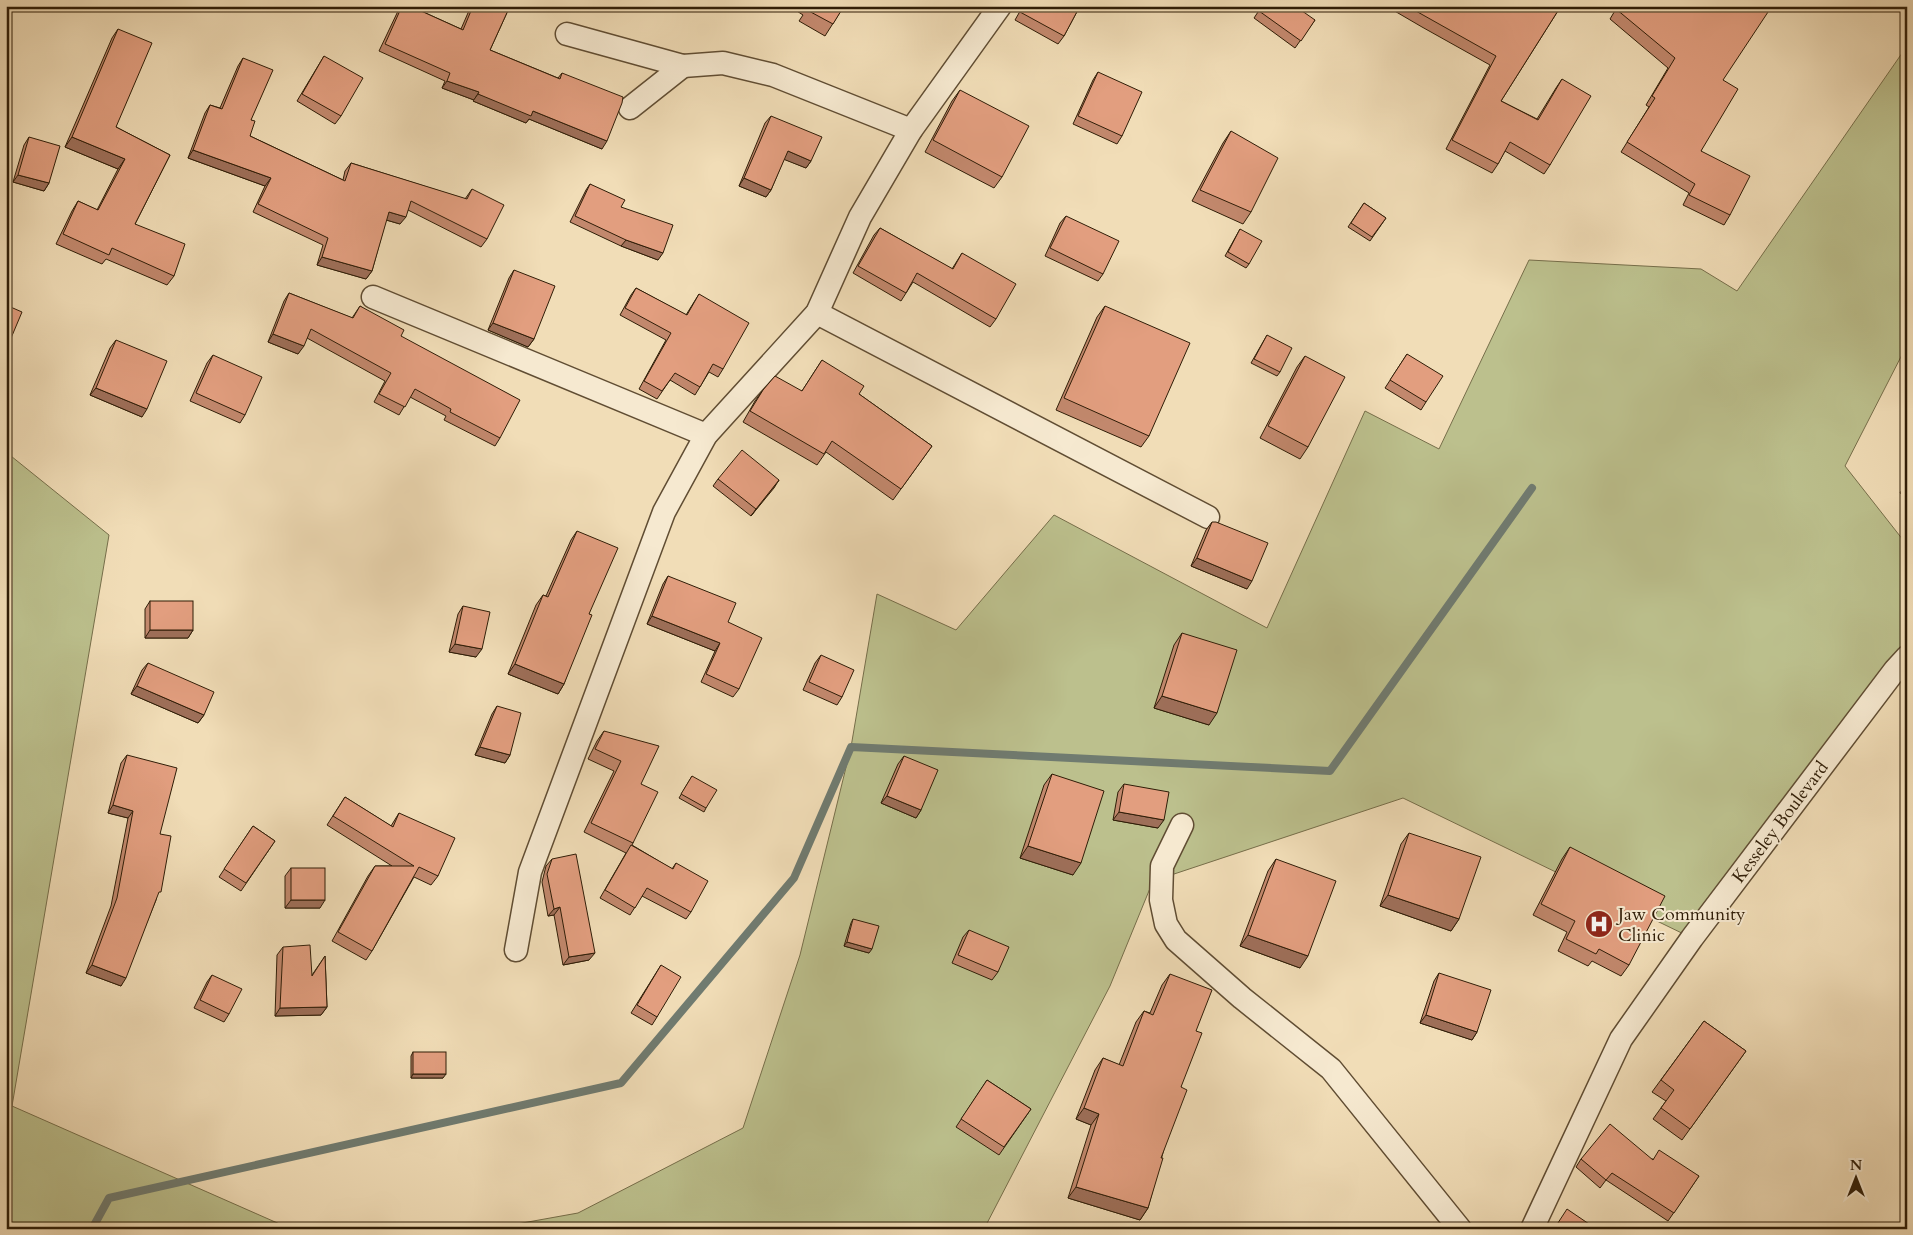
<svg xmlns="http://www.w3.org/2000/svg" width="1913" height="1235" viewBox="0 0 1913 1235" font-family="Cardo,serif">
  <rect width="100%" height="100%" fill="#f1ddb7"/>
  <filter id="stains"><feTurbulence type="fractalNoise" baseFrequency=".004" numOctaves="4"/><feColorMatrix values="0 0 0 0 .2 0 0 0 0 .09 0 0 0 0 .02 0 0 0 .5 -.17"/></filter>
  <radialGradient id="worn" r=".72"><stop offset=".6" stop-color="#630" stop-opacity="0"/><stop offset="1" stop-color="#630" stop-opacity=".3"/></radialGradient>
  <g fill="#bcc08d" stroke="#766e4a">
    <path d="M1907 46V345L1845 466 1907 545V652L1692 938 1403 798 1153 881 1110 986 984 1229H489L578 1213 743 1128 800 955 851 747 877 594 956 630 1054 515 1267 628 1365 411 1439 449 1529 260 1701 269 1737 291Z"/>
    <path d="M6 452 109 535 12 1106 291 1229H6Z"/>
  </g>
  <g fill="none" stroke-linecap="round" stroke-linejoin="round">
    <path stroke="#707b70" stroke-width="8" d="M92 1229 109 1198 621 1083 794 878 851 747 1330 771 1532 488"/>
    <defs>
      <g id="minor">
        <path d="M567 34 683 66 723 63 773 75 911 130"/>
        <path d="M630 108 683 66"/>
        <path d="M373 297 706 435"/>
        <path d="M817 313 1208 517"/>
        <path d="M1182 825 1162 866 1161 900 1166 924 1176 940 1242 998 1331 1069 1460 1229"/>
        <path d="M516 950 530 872 664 512 706 435 817 313 860 217 911 130 1000 6"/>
        <path d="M1532 1229 1621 1039 1692 938 1895 670 1907 657"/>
      </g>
    </defs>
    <use href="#minor" stroke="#604d33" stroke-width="25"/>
    <use href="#minor" stroke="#f6e9d0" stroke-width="22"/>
  </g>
  <g fill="#c2886d" stroke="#2f1d07">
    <path d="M401 6H410L461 29 471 6H510L490 50 558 78 562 73 602 149 529 119 526 123 473 101 474 100 442 88 445 81 379 51 398 11Z"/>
    <path d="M789 6H844L825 36 799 21 803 15Z"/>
    <path d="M1023 6H1080L1064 36 1058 44 1015 20Z"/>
    <path d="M1262 6 1315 20 1295 48 1254 18Z"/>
    <path d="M1386 6H1561L1501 101 1537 119 1556 88 1562 79 1550 165 1544 174 1505 151 1498 164 1492 173 1446 149 1490 65 1422 27Z"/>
    <path d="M1616 9 1723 80 1701 151 1730 215 1724 225 1683 205 1689 193 1621 152 1649 107 1646 105 1668 68 1610 19Z"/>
    <path d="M118 29 116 127 170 155 135 224 174 276 167 285 106 259 102 264 56 244 72 211 78 201 97 210 118 169 65 147 112 38Z"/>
    <path d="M324 56 341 116 335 124 297 101Z"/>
    <path d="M243 58 251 120 250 136 343 180 345 171 351 163 465 199 472 189 487 239 481 247 408 210 400 224 386 220 372 271 366 279 317 265 323 245 253 212 265 186 188 158 205 113 210 105 220 108 238 66Z"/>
    <path d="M1098 72 1122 136 1117 144 1073 124 1093 80Z"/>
    <path d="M960 90 1002 177 994 188 925 152 952 101Z"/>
    <path d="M771 116 811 161 806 168 784 159 771 190 766 197 739 186 765 123Z"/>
    <path d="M1231 131 1251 212 1243 224 1192 201 1223 143Z"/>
    <path d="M29 137 49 183 44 191 13 182 24 145Z"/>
    <path d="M590 184 621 207 658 260 621 246 570 222 586 190Z"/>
    <path d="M1364 203 1386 218 1370 241 1348 227Z"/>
    <path d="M1066 216 1103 274 1098 281 1045 256 1060 223Z"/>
    <path d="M880 228 952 269 962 253 996 319 990 327 913 282 901 301 853 273 874 235Z"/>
    <path d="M1240 229 1249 264 1246 268 1225 256Z"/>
    <path d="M514 270 534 339 528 347 488 330 509 278Z"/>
    <path d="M636 288 686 315 699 294 723 369 718 377 709 372 695 395 670 380 657 399 639 389 666 340 620 315 631 295Z"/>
    <path d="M289 293 352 318 360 306 401 336 500 438 495 446 444 420 446 416 410 397 399 415 374 402 385 381 307 338 298 354 268 342 284 301Z"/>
    <path d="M1105 306 1149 436 1141 447 1056 410 1097 317Z"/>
    <path d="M1267 335 1280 372 1277 376 1251 363Z"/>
    <path d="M116 340 142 417 90 395 110 348Z"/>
    <path d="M1407 354 1426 402 1421 410 1385 388Z"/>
    <path d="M213 355 245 415 240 423 190 401 207 363Z"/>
    <path d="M1305 356 1308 447 1300 459 1260 438 1297 367Z"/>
    <path d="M822 360 859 394 932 446 893 500 826 452 817 465 743 422 755 401 763 390 802 391Z"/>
    <path d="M718 479 779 480 751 516 713 486Z"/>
    <path d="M1907 482V498L1900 493Z"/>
    <path d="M1212 522 1247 589 1191 566 1206 530Z"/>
    <path d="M577 531 589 614 564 684 558 694 508 674 536 605 543 595 546 596 571 540Z"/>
    <path d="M668 576 728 622 739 689 733 697 701 682 715 651 647 624 663 584Z"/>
    <path d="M150 601 193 630 188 638H145V609Z"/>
    <path d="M463 606 476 657 449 652 458 614Z"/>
    <path d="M1182 633 1209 725 1154 708 1174 645Z"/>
    <path d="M821 655 842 697 837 705 803 690 815 663Z"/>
    <path d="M148 663 204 715 198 723 131 694 142 670Z"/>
    <path d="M497 706 510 755 505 763 475 755 492 714Z"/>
    <path d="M604 731 641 784 633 843 632 845 672 869 676 863 691 912 686 919 642 896 630 915 600 898 626 853 584 832 614 771 588 759 597 741Z"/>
    <path d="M127 755 160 834 156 900 121 986 86 973 111 906 128 818 108 813 121 763Z"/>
    <path d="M904 756 921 810 916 818 881 803 898 764Z"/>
    <path d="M1052 774 1073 875 1020 858 1044 785Z"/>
    <path d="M692 776 706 808 704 812 679 798Z"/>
    <path d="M1124 784 1158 828 1113 820 1118 792Z"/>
    <path d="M345 797 391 826 399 813 438 876 431 885 414 877 372 951 366 960 332 941 368 876 375 866H392L327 825Z"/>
    <path d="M253 826 275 841 241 891 219 877Z"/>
    <path d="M1409 833 1459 919 1451 931 1380 906 1401 844Z"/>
    <path d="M1570 847 1629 965 1621 976 1592 961 1588 966 1558 951 1567 932 1533 915 1562 859Z"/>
    <path d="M552 859 589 960 563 965 554 915 548 916 542 882 546 866Z"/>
    <path d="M1276 859 1300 968 1240 946 1268 871Z"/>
    <path d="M291 868 320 908H285V876Z"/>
    <path d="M853 919 869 953 844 946 851 923Z"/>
    <path d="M969 930 998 972 992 980 952 963 963 937Z"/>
    <path d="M283 947 312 975 325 956 327 1007 321 1015 275 1016 277 955Z"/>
    <path d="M661 965 657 1017 652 1025 631 1013Z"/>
    <path d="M1439 973 1477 1032 1472 1040 1420 1023 1434 981Z"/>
    <path d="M1170 974 1196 1031 1148 1208 1140 1220 1068 1198 1091 1125 1076 1119 1095 1070 1103 1058 1119 1065 1136 1022 1144 1011 1150 1013 1162 985Z"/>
    <path d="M212 975 229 1014 224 1022 194 1008 207 982Z"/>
    <path d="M1704 1021 1746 1051 1682 1140 1653 1119 1666 1101 1652 1092Z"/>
    <path d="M413 1052 443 1078H411V1056Z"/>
    <path d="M987 1080 1031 1109 999 1155 956 1127Z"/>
    <path d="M1581 1159H1653L1699 1176 1668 1221 1606 1180 1600 1188 1576 1167Z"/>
  </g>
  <g fill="#9e6f59" stroke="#2f1d07">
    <path d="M447 81 479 92 474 100 442 88Z"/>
    <path d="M478 94 533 111 607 141 602 149 529 119 526 123 473 101Z"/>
    <path d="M72 137 125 159 118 169 65 147Z"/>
    <path d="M193 150 271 178 265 186 188 158Z"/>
    <path d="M788 151 811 161 806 168 783 159Z"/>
    <path d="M18 175 49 183 44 191 13 182Z"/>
    <path d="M744 178 771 190 766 197 739 186Z"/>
    <path d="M389 212 406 217 400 224 383 219Z"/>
    <path d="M626 240 663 253 658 260 621 246Z"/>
    <path d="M322 257 372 271 366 279 317 265Z"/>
    <path d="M493 323 534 339 528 347 488 330Z"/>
    <path d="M273 334 304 346 298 354 268 342Z"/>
    <path d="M96 388 147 409 142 417 90 395Z"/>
    <path d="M779 480 774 488 751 516 756 509Z"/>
    <path d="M1197 558 1252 581 1247 589 1191 566Z"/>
    <path d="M652 616 720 643 715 651 647 624Z"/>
    <path d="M150 630H193L188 638H145Z"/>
    <path d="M455 644 482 649 476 657 449 652Z"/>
    <path d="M515 664 564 684 558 694 508 674Z"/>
    <path d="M137 686 204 715 198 723 131 694Z"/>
    <path d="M1162 696 1217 713 1209 725 1154 708Z"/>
    <path d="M480 747 510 755 505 763 475 755Z"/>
    <path d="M887 796 921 810 916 818 881 803Z"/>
    <path d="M113 805 133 811 128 818 108 813Z"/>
    <path d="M1119 812 1164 820 1158 828 1113 820Z"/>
    <path d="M1028 846 1081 863 1073 875 1020 858Z"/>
    <path d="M1388 895 1459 919 1451 931 1380 906Z"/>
    <path d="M291 900H325L320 908H285Z"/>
    <path d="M560 907 554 915 548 916 554 909Z"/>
    <path d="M1248 935 1308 956 1300 968 1240 946Z"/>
    <path d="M847 942 872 949 869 953 844 946Z"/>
    <path d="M595 953 589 960 563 965 569 957Z"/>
    <path d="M92 965 126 978 121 986 86 973Z"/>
    <path d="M327 1007 321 1015 275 1016 280 1008Z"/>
    <path d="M1426 1015 1477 1032 1472 1040 1420 1023Z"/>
    <path d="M413 1074H446L443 1078H411Z"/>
    <path d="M1084 1108 1099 1114 1091 1125 1076 1119Z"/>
    <path d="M1076 1187 1148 1208 1140 1220 1068 1198Z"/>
  </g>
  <g fill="#e29e7f" stroke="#2f1d07">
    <path d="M402 6H410L463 30 473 6H510L490 50 560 79 562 73 623 97 622 103 607 141 533 111 531 116 478 94 479 92 447 81 450 73 385 44Z"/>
    <path d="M810 6H844L833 24 807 10Z"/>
    <path d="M1024 6H1080L1064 36 1020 12Z"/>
    <path d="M1262 6H1295L1315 20 1301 41 1259 11Z"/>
    <path d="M1407 6H1561L1501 101 1538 120 1562 79 1591 96 1550 165 1510 142 1498 164 1452 140 1496 56Z"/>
    <path d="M1619 6H1772L1723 80 1738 89 1701 151 1750 176 1730 215 1689 195 1695 184 1627 142 1655 98 1652 96 1675 58 1616 9Z"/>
    <path d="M118 29 152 43 116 127 170 155 135 224 185 244 174 276 112 248 109 255 63 234 78 201 98 210 125 159 72 137Z"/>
    <path d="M324 56 363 78 341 116 302 94Z"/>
    <path d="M243 58 273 70 251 120 255 121 250 136 345 181 351 163 467 199 472 189 504 205 487 239 411 201 406 217 389 212 372 271 322 257 328 238 258 204 271 178 193 150 210 105 222 109Z"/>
    <path d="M1098 72 1142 92 1122 136 1078 116Z"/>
    <path d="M960 90 1029 126 1002 177 933 140Z"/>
    <path d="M771 116 822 137 811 161 788 151 771 190 744 178Z"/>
    <path d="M1231 131 1278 158 1251 212 1200 190Z"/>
    <path d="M29 137 60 146 49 183 18 175Z"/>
    <path d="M590 184 625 200 621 207 673 225 663 253 626 240 575 216Z"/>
    <path d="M1364 203 1386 218 1372 237 1351 223Z"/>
    <path d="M1066 216 1119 241 1103 274 1050 248Z"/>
    <path d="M880 228 953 269 962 253 1016 284 996 319 917 273 906 293 858 266Z"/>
    <path d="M1240 229 1262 241 1249 264 1228 252Z"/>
    <path d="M514 270 555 286 534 339 493 323Z"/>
    <path d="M636 288 687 315 699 294 749 323 723 369 713 364 700 387 675 373 662 391 644 381 671 333 625 308Z"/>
    <path d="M289 293 353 318 360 306 404 330 401 336 520 400 500 438 450 412 451 409 415 389 405 407 379 394 391 373 311 329 304 346 273 334Z"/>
    <path d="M6 305 22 312 6 350Z"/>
    <path d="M1105 306 1190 343 1149 436 1064 398Z"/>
    <path d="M1267 335 1292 348 1280 372 1254 359Z"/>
    <path d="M116 340 167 361 147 409 96 388Z"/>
    <path d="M1407 354 1443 376 1426 402 1390 380Z"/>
    <path d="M213 355 262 377 245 415 196 393Z"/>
    <path d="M1305 356 1345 377 1308 447 1268 426Z"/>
    <path d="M822 360 864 386 859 394 932 446 901 489 832 441 824 454 750 411 763 390 775 376 802 391Z"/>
    <path d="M742 450 779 480 756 509 718 479Z"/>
    <path d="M1212 522H1216L1268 543 1252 581 1197 558Z"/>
    <path d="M577 531 618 548 589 614 592 615 564 684 515 664 543 595 548 597Z"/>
    <path d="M668 576 736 603 728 622 762 638 739 689 706 674 720 643 652 616Z"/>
    <rect x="150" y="601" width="43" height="29"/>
    <path d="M463 606 490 612 482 649 455 644Z"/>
    <path d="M1182 633 1237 650 1217 713 1162 696Z"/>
    <path d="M821 655 854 670 842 697 809 682Z"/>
    <path d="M148 663 214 692 204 715 137 686Z"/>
    <path d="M497 706 521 713 510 755 480 747Z"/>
    <path d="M604 731 659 746 641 784 658 792 633 843 591 823 621 761 595 749Z"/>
    <path d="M127 755 177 768 160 834 171 836 161 892H159L126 978 92 965 117 898 133 811 113 805Z"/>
    <path d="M904 756 938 770 921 810 887 796Z"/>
    <path d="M1052 774 1104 791 1081 863 1028 846Z"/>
    <path d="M692 776 717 790 706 808 681 794Z"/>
    <path d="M1124 784 1169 792 1164 820 1119 812Z"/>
    <path d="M345 797 393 827 399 813 455 838 438 876 419 867 372 951 338 932 375 866H414L333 816Z"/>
    <path d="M253 826 275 841 246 883 224 869Z"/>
    <path d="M1409 833 1481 857 1459 919 1388 895Z"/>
    <path d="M631 845 673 869 676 863 708 881 691 912 647 888 635 908 605 890Z"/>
    <path d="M1570 847 1665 896 1629 965 1599 949 1596 954 1566 939 1575 921 1541 904Z"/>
    <path d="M576 854 595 953 569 957 560 907 554 909 547 874 552 859Z"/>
    <path d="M1276 859 1336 881 1308 956 1248 935Z"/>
    <rect x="291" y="868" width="34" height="32"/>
    <path d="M853 919 879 926 872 949 847 942Z"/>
    <path d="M969 930 1009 947 998 972 958 955Z"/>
    <path d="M310 945 312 976 325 956 327 1007 280 1008 283 947Z"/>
    <path d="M661 965 681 977 657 1017 637 1005Z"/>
    <path d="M1439 973 1491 990 1477 1032 1426 1015Z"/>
    <path d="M1170 974 1212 990 1196 1031 1202 1033 1181 1087 1187 1090 1161 1158H1163L1148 1208 1076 1187 1099 1114 1084 1108 1103 1058 1123 1066 1144 1011 1153 1015Z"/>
    <path d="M212 975 242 989 229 1014 200 1000Z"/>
    <path d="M1704 1021 1746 1051 1690 1129 1661 1108 1674 1090 1661 1080Z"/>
    <rect x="413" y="1052" width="33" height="22"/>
    <path d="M987 1080 1031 1109 1004 1147 961 1119Z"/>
    <path d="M1610 1124 1653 1160 1659 1150 1699 1176 1674 1213 1612 1173 1606 1180 1581 1159Z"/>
    <path d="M1567 1209 1592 1226 1590 1229H1554Z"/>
  </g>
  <defs>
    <symbol id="hospital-disc" viewBox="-11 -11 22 22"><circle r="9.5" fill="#8f2418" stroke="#f6e9d0"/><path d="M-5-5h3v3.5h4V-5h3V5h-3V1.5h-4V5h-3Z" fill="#fff"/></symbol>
  </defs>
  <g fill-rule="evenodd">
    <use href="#hospital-disc" x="1583" y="908" width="32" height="32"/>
  </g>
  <g text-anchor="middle" stroke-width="4" stroke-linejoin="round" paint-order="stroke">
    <g font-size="18" fill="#2f1d07" stroke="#f6e9d0">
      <text transform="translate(1780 822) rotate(-53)" y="6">Kesseley Boulevard</text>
    </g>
    <g font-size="18" fill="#2f1d07" stroke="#f6e9d0" text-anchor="start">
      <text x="1618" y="920">Jaw Community<tspan x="1618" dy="21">Clinic</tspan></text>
    </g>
  </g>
  <rect width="1913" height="1235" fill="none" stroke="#f1ddb7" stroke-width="25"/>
  <rect x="8" y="8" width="1898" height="1220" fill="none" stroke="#2f1d07" stroke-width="2.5"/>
  <rect x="12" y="12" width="1888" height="1210" fill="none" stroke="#2f1d07"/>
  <g transform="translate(1856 1178)" stroke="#f6e9d0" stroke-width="4" paint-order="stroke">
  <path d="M0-4L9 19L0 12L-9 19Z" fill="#2f1d07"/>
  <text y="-8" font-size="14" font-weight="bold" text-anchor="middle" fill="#2f1d07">N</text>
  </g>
  <rect width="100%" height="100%" filter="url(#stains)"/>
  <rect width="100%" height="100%" fill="url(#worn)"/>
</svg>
